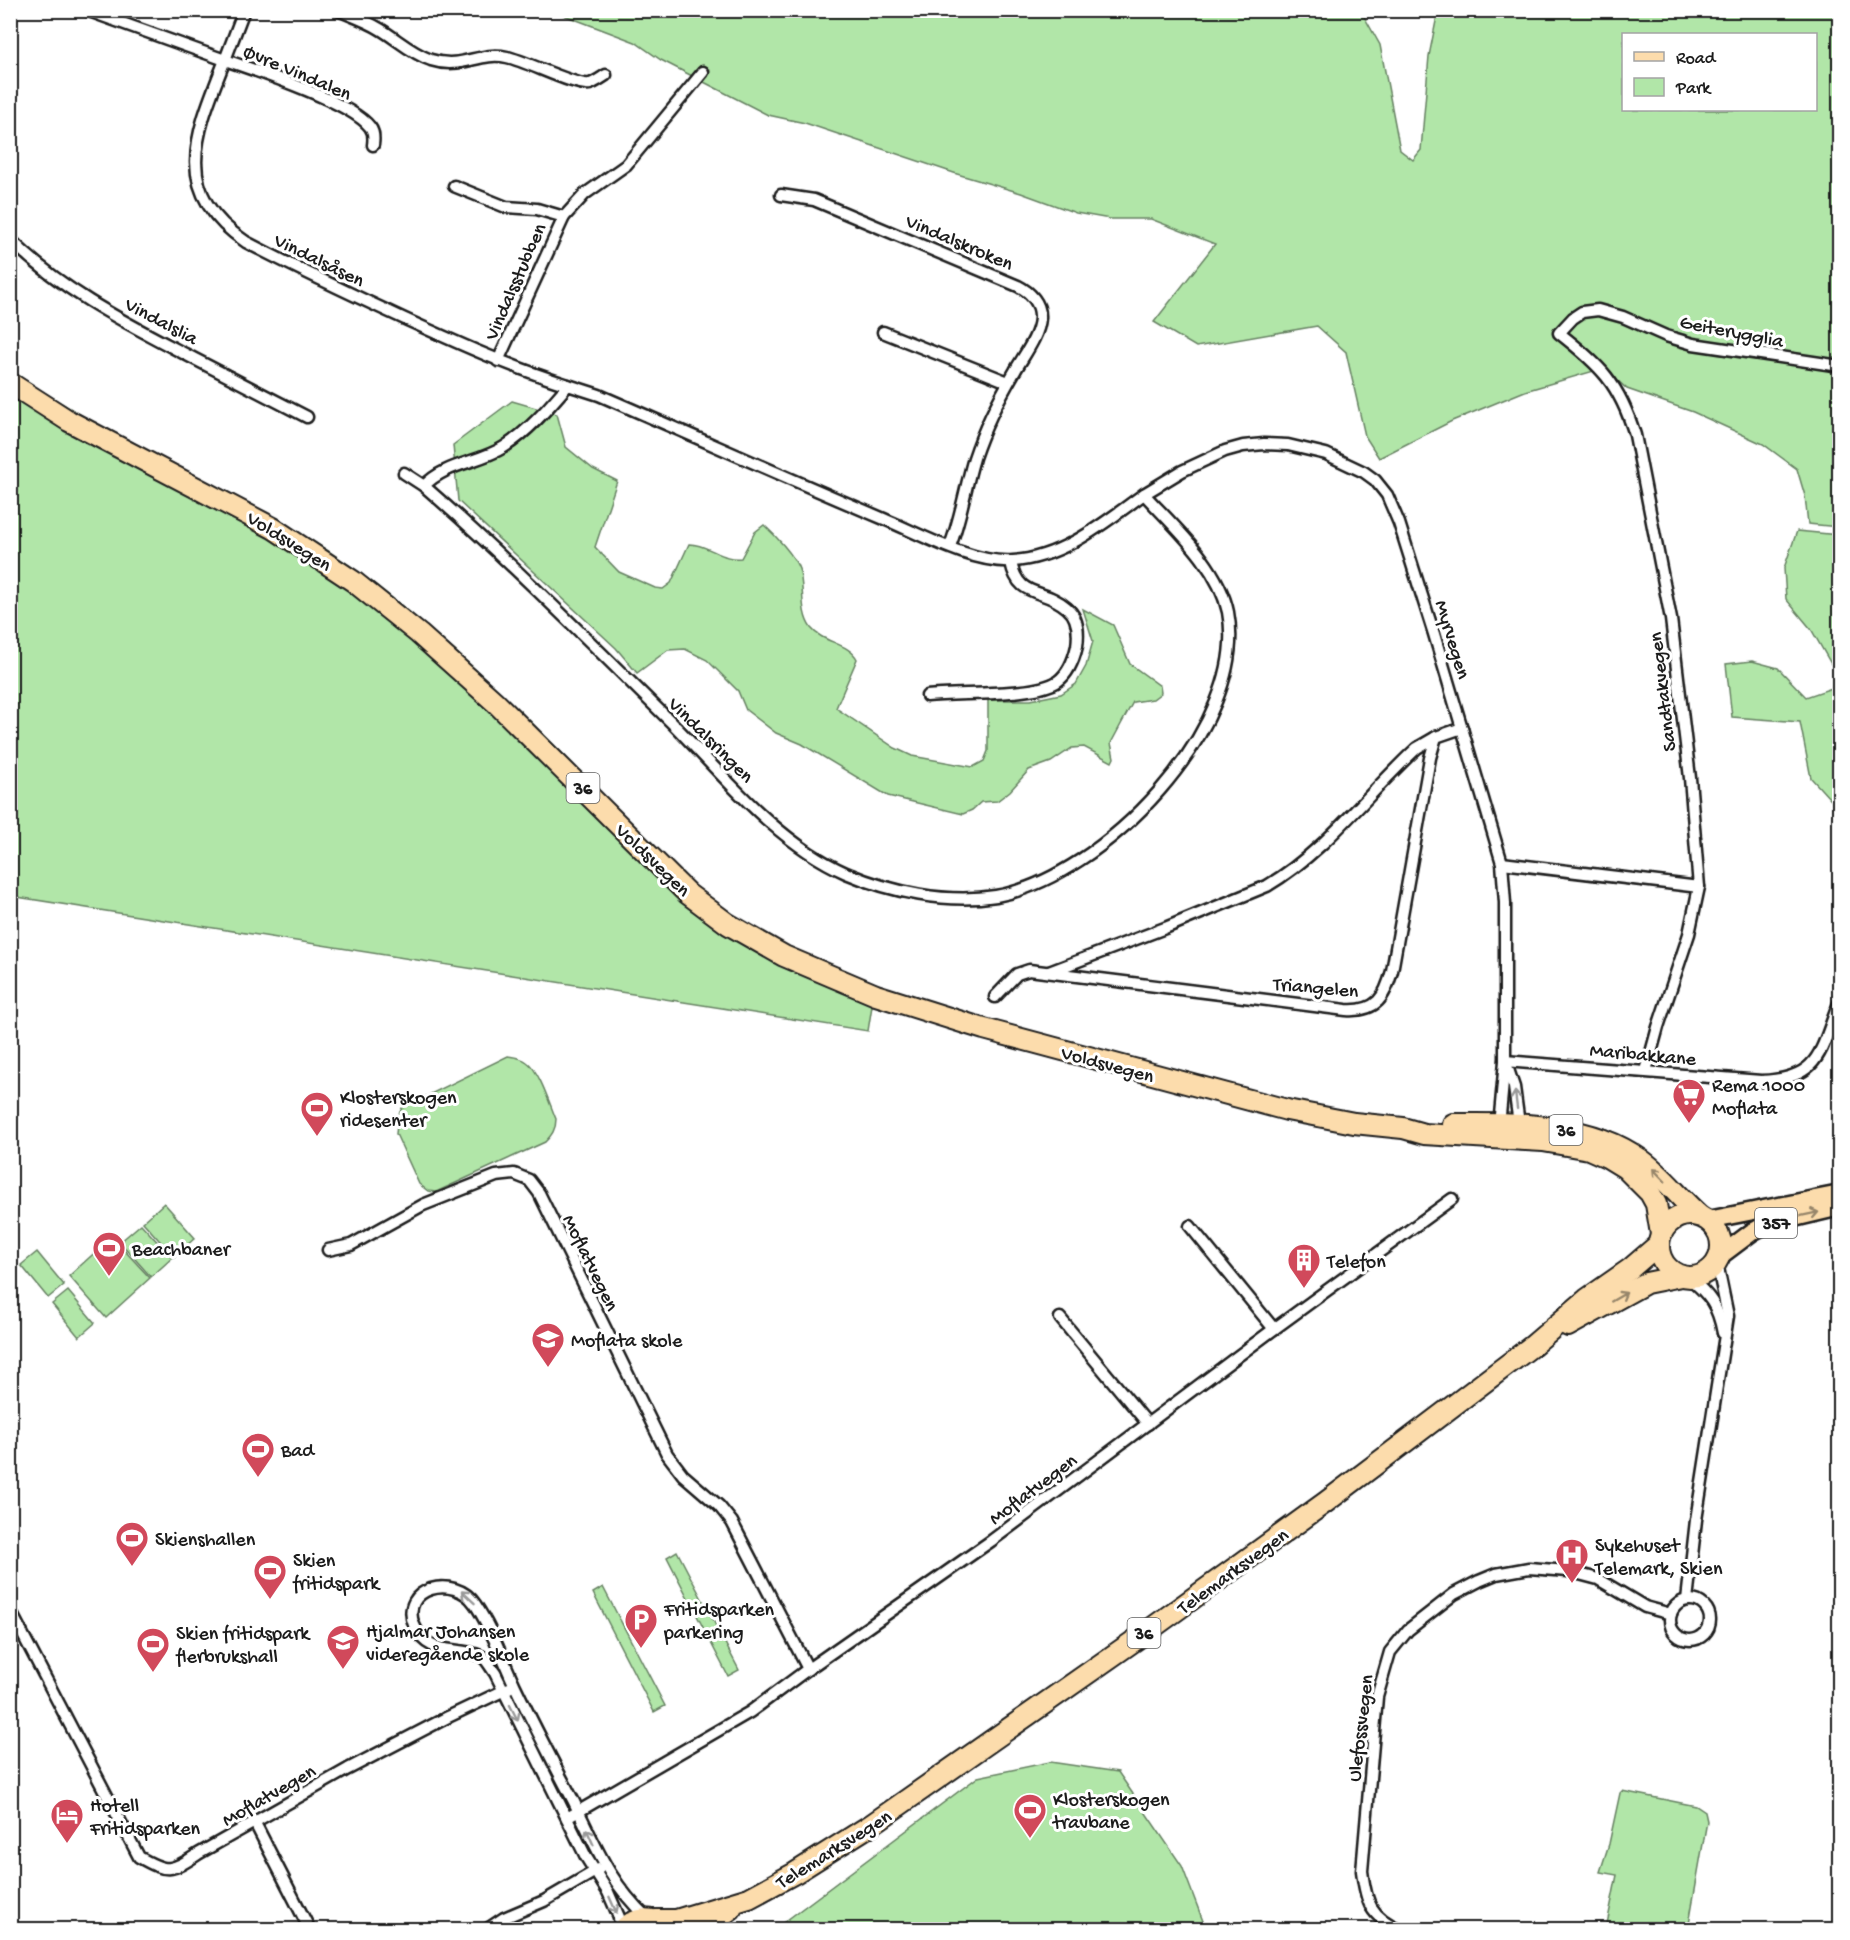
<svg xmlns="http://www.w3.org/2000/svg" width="1850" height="1940" viewBox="0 0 1850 1940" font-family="'Gochi Hand',sans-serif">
  <rect width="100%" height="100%" fill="#fff"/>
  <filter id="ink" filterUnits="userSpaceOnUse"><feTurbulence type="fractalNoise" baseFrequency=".0167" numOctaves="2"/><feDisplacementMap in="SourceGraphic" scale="12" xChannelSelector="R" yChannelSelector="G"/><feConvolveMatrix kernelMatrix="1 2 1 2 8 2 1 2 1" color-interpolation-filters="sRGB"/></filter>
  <g filter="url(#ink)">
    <g fill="#b1e6a8" stroke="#668162" stroke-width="1.5" fill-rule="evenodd">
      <path d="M553 11H1361L1380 45 1400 150 1413 160 1421 150 1429 56 1438 11H1839V527L1808 524 1805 496 1797 469 1763 444 1693 412 1627 389 1604 368 1525 391 1452 421 1379 458 1365 436 1346 352 1317 326 1196 347 1154 322 1215 244 1151 219H1110L1076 213 1021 193 957 174 805 123 768 115 661 60 635 42ZM1624 34H1816V110H1624Z"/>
      <path d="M10 370C52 398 95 424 140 448 217 489 298 525 368 579 437 632 503 693 564 755 614 806 661 863 718 906 765 942 822 963 875 987L868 1031 11 896Z"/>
      <path d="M512 401 557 414 566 447 593 469 617 481 595 547 619 572 655 588 663 589 671 583 689 544C708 544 723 561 741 558L755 532 764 525C775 535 794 555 799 569 805 587 799 612 811 628 823 643 849 643 857 659L836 708 895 748 912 756 973 767 984 761 988 751V700H1031L1061 694 1076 684 1086 666 1093 641 1083 609 1113 625 1130 664 1160 686 1161 693 1153 699 1133 702 1111 743 1114 758 1112 762 1084 747 1072 748 1051 762 1029 770 1010 791 997 801 981 802 972 810 963 814 888 796 802 744 776 733 746 710 738 691 707 660 685 649 668 650 637 673 616 648 458 501 453 445Z"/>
      <path d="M1797 531 1839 535V809L1811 778 1800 722 1732 717 1726 664 1752 661 1778 668 1806 697 1832 688 1835 671 1811 629 1786 599 1784 568Z"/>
      <path d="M508 1056C515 1057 521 1057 527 1062 539 1070 550 1105 556 1119 556 1129 552 1135 545 1142L436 1192 428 1191 419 1184 396 1134 398 1116 402 1108Z"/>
      <path d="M164 1203 195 1238 174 1257 143 1222Z"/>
      <path d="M141 1224 172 1258 151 1277 120 1242Z"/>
      <path d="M112 1237 150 1278 106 1318 69 1276Z"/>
      <path d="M37 1252 64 1285 48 1298 21 1265Z"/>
      <path d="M68 1291 95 1323 79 1337 52 1304Z"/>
      <path d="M677 1551 739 1670 728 1676 667 1557Z"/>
      <path d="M603 1587 665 1706 654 1712 593 1593Z"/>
      <path d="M1050 1762 1118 1772 1182 1866 1206 1929H775L978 1777Z"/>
      <path d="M1622 1791 1696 1806 1705 1812 1707 1821 1688 1929H1606L1617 1875 1600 1872 1609 1844 1620 1793Z"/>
    </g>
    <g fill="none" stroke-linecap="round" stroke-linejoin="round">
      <defs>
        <g id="street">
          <path d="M86 10 225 60 244 10"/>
          <path d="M338 10C352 16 367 21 380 29 397 39 411 53 431 60 462 70 479 51 507 57 527 61 576 87 590 84 596 82 601 78 606 75"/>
          <path d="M10 11 12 10"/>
          <path d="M373 145C374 138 374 132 370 127 351 102 257 71 225 60 197 131 169 191 246 242 299 270 353 295 407 320 460 344 513 368 568 385"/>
          <path d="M454 186 506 207 537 209 564 217"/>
          <path d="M781 195 814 200 1018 286C1030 292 1041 303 1040 318 1039 336 1024 355 1015 371 999 398 984 428 974 458 965 488 961 518 950 546"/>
          <path d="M10 239C59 289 124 322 185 354 226 375 267 396 307 417"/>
          <path d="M883 332 1008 382"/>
          <path d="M498 361 564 217 585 194 626 165 703 72"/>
          <path d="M568 385 599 395C694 436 789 479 884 519 920 534 973 564 1013 561 1063 558 1105 522 1144 494 1175 528 1218 565 1228 612 1250 726 1102 878 996 896 946 904 891 892 846 873 776 842 725 777 673 724 591 643 511 562 424 486 445 463 479 463 504 447 529 431 549 407 568 385Z"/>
          <path d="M404 473 424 486"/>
          <path d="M1144 494 1182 471 1225 451 1243 446 1264 444 1288 445 1326 454 1364 472 1375 480 1387 495 1399 523 1434 634 1502 863 1505 903V1061L1500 1115 1504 1128"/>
          <path d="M927 696C958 692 1036 697 1058 681 1069 673 1074 659 1077 646 1079 632 1078 617 1067 608 1044 587 1018 600 1011 562"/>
          <path d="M1502 863 1699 887"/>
          <path d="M1049 972 1165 928 1267 886C1326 851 1367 794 1417 748L1436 737"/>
          <path d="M995 997 1017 974 1029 970 1346 1010C1377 1012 1385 997 1392 971L1430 758 1436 737 1462 728"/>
          <path d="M1505 1061 1761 1081C1823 1079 1820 1048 1840 1001"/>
          <path d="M1507 1066 1514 1087 1519 1124 1517 1127"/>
          <path d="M1646 1071 1658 1027 1689 934 1699 887 1690 778 1671 619 1635 435C1619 383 1600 365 1559 333L1573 318 1582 312 1598 310 1623 317 1666 336 1693 344 1840 366"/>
          <path d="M1190 1226 1274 1329"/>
          <path d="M328 1250 351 1245 423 1205 496 1176 514 1174 529 1180 539 1193 667 1454 683 1475 719 1506 732 1522 808 1669"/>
          <path d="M1689 1278C1710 1295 1718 1306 1723 1333"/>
          <path d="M1060 1318 1148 1424"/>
          <path d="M1687 1600 1696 1520 1728 1316 1717 1263"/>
          <circle cx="1690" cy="1620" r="20"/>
          <path d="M10 1610 139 1857C167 1873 171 1872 198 1854L348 1769 448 1717 509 1688"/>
          <path d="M567 1818 750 1712 808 1669 991 1541 1274 1329 1452 1199"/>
          <path d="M255 1823 310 1930"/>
          <path d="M486 1930 504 1918 544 1901 599 1869"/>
          <path d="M620 1930 619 1917 608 1892 586 1857 495 1673C491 1668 487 1659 481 1656 456 1645 428 1658 414 1625 399 1588 454 1573 475 1604 492 1629 502 1658 515 1686 533 1724 553 1762 573 1800 596 1846 608 1881 647 1918"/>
          <path d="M1401 1930C1370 1917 1366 1902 1362 1871L1377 1697 1390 1652 1408 1630 1454 1594 1479 1581 1496 1574 1529 1568 1568 1571 1598 1579 1645 1607 1671 1614"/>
        </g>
        <g id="primary">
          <path d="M1708 1220 1840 1194"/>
          <path d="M1720 1256 1752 1232 1765 1225 1840 1207"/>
        </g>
        <g id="highway">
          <path d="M10 383 69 421 273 528 353 581 419 634 495 702 688 894 728 924 784 956 876 995 984 1029 1287 1110 1354 1123 1403 1128 1424 1134 1543 1141 1589 1149 1607 1157 1625 1168 1650 1193 1656 1204 1661 1234"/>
          <path d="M1453 1124C1515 1124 1587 1121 1640 1159 1663 1175 1679 1198 1700 1216"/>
          <circle cx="1690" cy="1246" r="31"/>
          <path d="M1568 1326 1646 1283 1681 1276"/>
          <path d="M656 1920H676L749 1898 795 1873 871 1825 1141 1636 1326 1502 1532 1346 1587 1299 1630 1269 1659 1244"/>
          <path d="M622 1930C635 1917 651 1916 665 1926"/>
          <path d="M702 1930 731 1909"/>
        </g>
      </defs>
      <use href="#street" stroke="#1c1c1c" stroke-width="15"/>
      <use href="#primary" stroke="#1c1c1c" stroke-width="21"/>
      <use href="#highway" stroke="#1c1c1c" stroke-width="24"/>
      <use href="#street" stroke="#fff" stroke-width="10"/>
      <use href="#primary" stroke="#fcdcac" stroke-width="16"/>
      <use href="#highway" stroke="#fcdcac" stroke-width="20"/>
    </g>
    <defs><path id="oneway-shaft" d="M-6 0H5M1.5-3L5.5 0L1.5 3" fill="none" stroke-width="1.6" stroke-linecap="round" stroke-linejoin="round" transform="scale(1.5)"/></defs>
    <g stroke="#999">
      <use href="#oneway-shaft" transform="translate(1516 1100) rotate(-97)"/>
      <use href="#oneway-shaft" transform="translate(468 1597) rotate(-137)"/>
      <use href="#oneway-shaft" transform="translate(514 1713) rotate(63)"/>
      <use href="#oneway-shaft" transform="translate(590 1837) rotate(-114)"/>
      <use href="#oneway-shaft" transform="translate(613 1905) rotate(66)"/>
    </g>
    <g stroke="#97866b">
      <use href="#oneway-shaft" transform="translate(1659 1175) rotate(-134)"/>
      <use href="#oneway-shaft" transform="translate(1810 1214) rotate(-12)"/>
      <use href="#oneway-shaft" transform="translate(1619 1297) rotate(-30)"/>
    </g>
  </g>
  <defs>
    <symbol id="supermarket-pin" viewBox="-11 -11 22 30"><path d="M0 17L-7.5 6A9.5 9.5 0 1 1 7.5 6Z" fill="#d1495b" stroke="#fff"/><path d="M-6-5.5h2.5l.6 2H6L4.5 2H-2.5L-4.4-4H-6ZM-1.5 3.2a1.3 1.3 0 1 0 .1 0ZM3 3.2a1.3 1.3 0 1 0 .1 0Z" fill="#fff"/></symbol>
    <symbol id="stadium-pin" viewBox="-11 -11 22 30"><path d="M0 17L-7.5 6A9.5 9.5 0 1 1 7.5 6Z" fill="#d1495b" stroke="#fff"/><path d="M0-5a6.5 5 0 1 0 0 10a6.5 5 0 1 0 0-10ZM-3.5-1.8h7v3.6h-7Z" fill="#fff"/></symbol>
    <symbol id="building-pin" viewBox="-11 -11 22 30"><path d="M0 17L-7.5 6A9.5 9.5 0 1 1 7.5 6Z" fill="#d1495b" stroke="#fff"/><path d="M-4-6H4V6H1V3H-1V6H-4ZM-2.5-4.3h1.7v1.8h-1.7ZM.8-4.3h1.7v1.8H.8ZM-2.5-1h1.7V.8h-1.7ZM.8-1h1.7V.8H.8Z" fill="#fff"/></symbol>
    <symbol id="school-pin" viewBox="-11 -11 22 30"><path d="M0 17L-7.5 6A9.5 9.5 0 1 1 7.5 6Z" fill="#d1495b" stroke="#fff"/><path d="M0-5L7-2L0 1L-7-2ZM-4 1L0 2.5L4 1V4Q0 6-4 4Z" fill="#fff"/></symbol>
    <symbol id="hospital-pin" viewBox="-11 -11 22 30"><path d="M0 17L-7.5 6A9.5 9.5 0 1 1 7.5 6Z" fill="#d1495b" stroke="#fff"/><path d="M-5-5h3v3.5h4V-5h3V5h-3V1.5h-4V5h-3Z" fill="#fff"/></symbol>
    <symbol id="parking-pin" viewBox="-11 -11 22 30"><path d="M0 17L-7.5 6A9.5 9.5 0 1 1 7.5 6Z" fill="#d1495b" stroke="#fff"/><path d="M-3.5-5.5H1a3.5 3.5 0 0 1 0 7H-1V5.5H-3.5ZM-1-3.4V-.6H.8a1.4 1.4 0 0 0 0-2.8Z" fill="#fff"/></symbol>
    <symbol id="hotel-pin" viewBox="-11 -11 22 30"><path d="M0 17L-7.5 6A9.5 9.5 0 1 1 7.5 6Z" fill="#d1495b" stroke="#fff"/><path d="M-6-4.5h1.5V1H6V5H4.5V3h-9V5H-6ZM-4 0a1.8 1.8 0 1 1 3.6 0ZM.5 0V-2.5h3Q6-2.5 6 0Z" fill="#fff"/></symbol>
  </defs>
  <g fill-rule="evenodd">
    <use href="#supermarket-pin" x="1670" y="1076" width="38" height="52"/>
    <use href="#stadium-pin" x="298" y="1089" width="38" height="52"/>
    <use href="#stadium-pin" x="90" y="1229" width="38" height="52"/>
    <use href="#building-pin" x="1285" y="1241" width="38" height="52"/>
    <use href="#school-pin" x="529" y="1320" width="38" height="52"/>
    <use href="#stadium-pin" x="239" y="1430" width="38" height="52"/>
    <use href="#stadium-pin" x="113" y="1519" width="38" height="52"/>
    <use href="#hospital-pin" x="1553" y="1536" width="38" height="52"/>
    <use href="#stadium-pin" x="251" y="1552" width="38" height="52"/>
    <use href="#parking-pin" x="622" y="1601" width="38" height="52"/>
    <use href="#school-pin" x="324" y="1622" width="38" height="52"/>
    <use href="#stadium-pin" x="134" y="1625" width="38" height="52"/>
    <use href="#stadium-pin" x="1011" y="1791" width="38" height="52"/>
    <use href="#hotel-pin" x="48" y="1796" width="38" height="52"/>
  </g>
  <g text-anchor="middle" stroke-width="6" stroke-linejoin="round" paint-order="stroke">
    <g fill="#fff" stroke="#606060" stroke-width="1.5">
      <rect x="566.5" y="773" width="33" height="30" rx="4.5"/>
      <rect x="1549.5" y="1115" width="33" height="30" rx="4.5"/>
      <rect x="1755" y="1208" width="42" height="30" rx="4.5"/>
      <rect x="1127.5" y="1618" width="33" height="30" rx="4.5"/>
    </g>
    <g font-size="18" font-weight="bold" fill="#1c1c1c">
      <text x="583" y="794">36</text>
      <text x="1566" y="1136">36</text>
      <text x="1776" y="1229">357</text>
      <text x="1144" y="1639">36</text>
    </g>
    <g font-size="20" fill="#1c1c1c" stroke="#fff">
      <text transform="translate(298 71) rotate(23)" y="7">Øvre Vindalen</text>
      <text transform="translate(960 241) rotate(23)" y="7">Vindalskroken</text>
      <text transform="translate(320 259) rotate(26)" y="7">Vindalsåsen</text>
      <text transform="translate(514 281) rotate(-66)" y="7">Vindalsstubben</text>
      <text transform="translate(162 320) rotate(28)" y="7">Vindalslia</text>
      <text transform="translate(1732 330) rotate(11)" y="7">Geiterygglia</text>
      <text transform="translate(290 540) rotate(32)" y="7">Voldsvegen</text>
      <text transform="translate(1454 639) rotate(73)" y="7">Myrvegen</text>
      <text transform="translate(1661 692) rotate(-97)" y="7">Sandtakvegen</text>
      <text transform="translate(712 739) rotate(45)" y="7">Vindalsringen</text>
      <text transform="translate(654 859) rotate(44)" y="7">Voldsvegen</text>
      <text transform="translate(1316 986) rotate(5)" y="7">Triangelen</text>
      <text transform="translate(1643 1053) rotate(5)" y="7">Maribakkane</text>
      <text transform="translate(1108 1063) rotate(15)" y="7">Voldsvegen</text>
      <text transform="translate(592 1262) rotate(64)" y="7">Moflatvegen</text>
      <text transform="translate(1032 1488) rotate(-37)" y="7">Moflatvegen</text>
      <text transform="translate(1232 1570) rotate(-36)" y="7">Telemarksvegen</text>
      <text transform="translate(1359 1728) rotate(-83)" y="7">Ulefossvegen</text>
      <text transform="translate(268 1794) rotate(-30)" y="7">Moflatvegen</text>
      <text transform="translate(833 1848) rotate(-32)" y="7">Telemarksvegen</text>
    </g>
    <g font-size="20" fill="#1c1c1c" stroke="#fff" text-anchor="start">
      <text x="1712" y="1091">Rema 1000<tspan x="1712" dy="23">Moflata</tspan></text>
      <text x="340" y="1103">Klosterskogen<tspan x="340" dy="23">ridesenter</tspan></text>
      <text x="132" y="1255">Beachbaner</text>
      <text x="1327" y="1267">Telefon</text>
      <text x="571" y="1346">Moflata skole</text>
      <text x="281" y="1456">Bad</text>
      <text x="155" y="1545">Skienshallen</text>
      <text x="1595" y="1551">Sykehuset<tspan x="1595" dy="23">Telemark, Skien</tspan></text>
      <text x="293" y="1566">Skien<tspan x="293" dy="23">fritidspark</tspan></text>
      <text x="664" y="1615">Fritidsparken<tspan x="664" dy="23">parkering</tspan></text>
      <text x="366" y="1637">Hjalmar Johansen<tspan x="366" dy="23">videregående skole</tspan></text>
      <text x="176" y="1639">Skien fritidspark<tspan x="176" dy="23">flerbrukshall</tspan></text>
      <text x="1053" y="1805">Klosterskogen<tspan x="1053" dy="23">travbane</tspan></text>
      <text x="90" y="1811">Hotell<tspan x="90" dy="23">Fritidsparken</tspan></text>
    </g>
  </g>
  <rect width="1850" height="1940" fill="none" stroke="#fff" stroke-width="36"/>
  <rect x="18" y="18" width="1814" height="1904" fill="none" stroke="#1c1c1c" stroke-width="2" filter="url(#ink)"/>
  <rect x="1622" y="33" width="195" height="78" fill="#ffffff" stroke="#a4a4a4" stroke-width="1.5"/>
  <rect x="1634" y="52" width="30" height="9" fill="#fcdcac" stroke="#a4a4a4" stroke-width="1.5"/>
  <text x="1676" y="63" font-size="18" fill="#1c1c1c">Road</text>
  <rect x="1634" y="78" width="30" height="18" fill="#b1e6a8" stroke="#a4a4a4" stroke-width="1.5"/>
  <text x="1676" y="93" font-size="18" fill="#1c1c1c">Park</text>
</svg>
